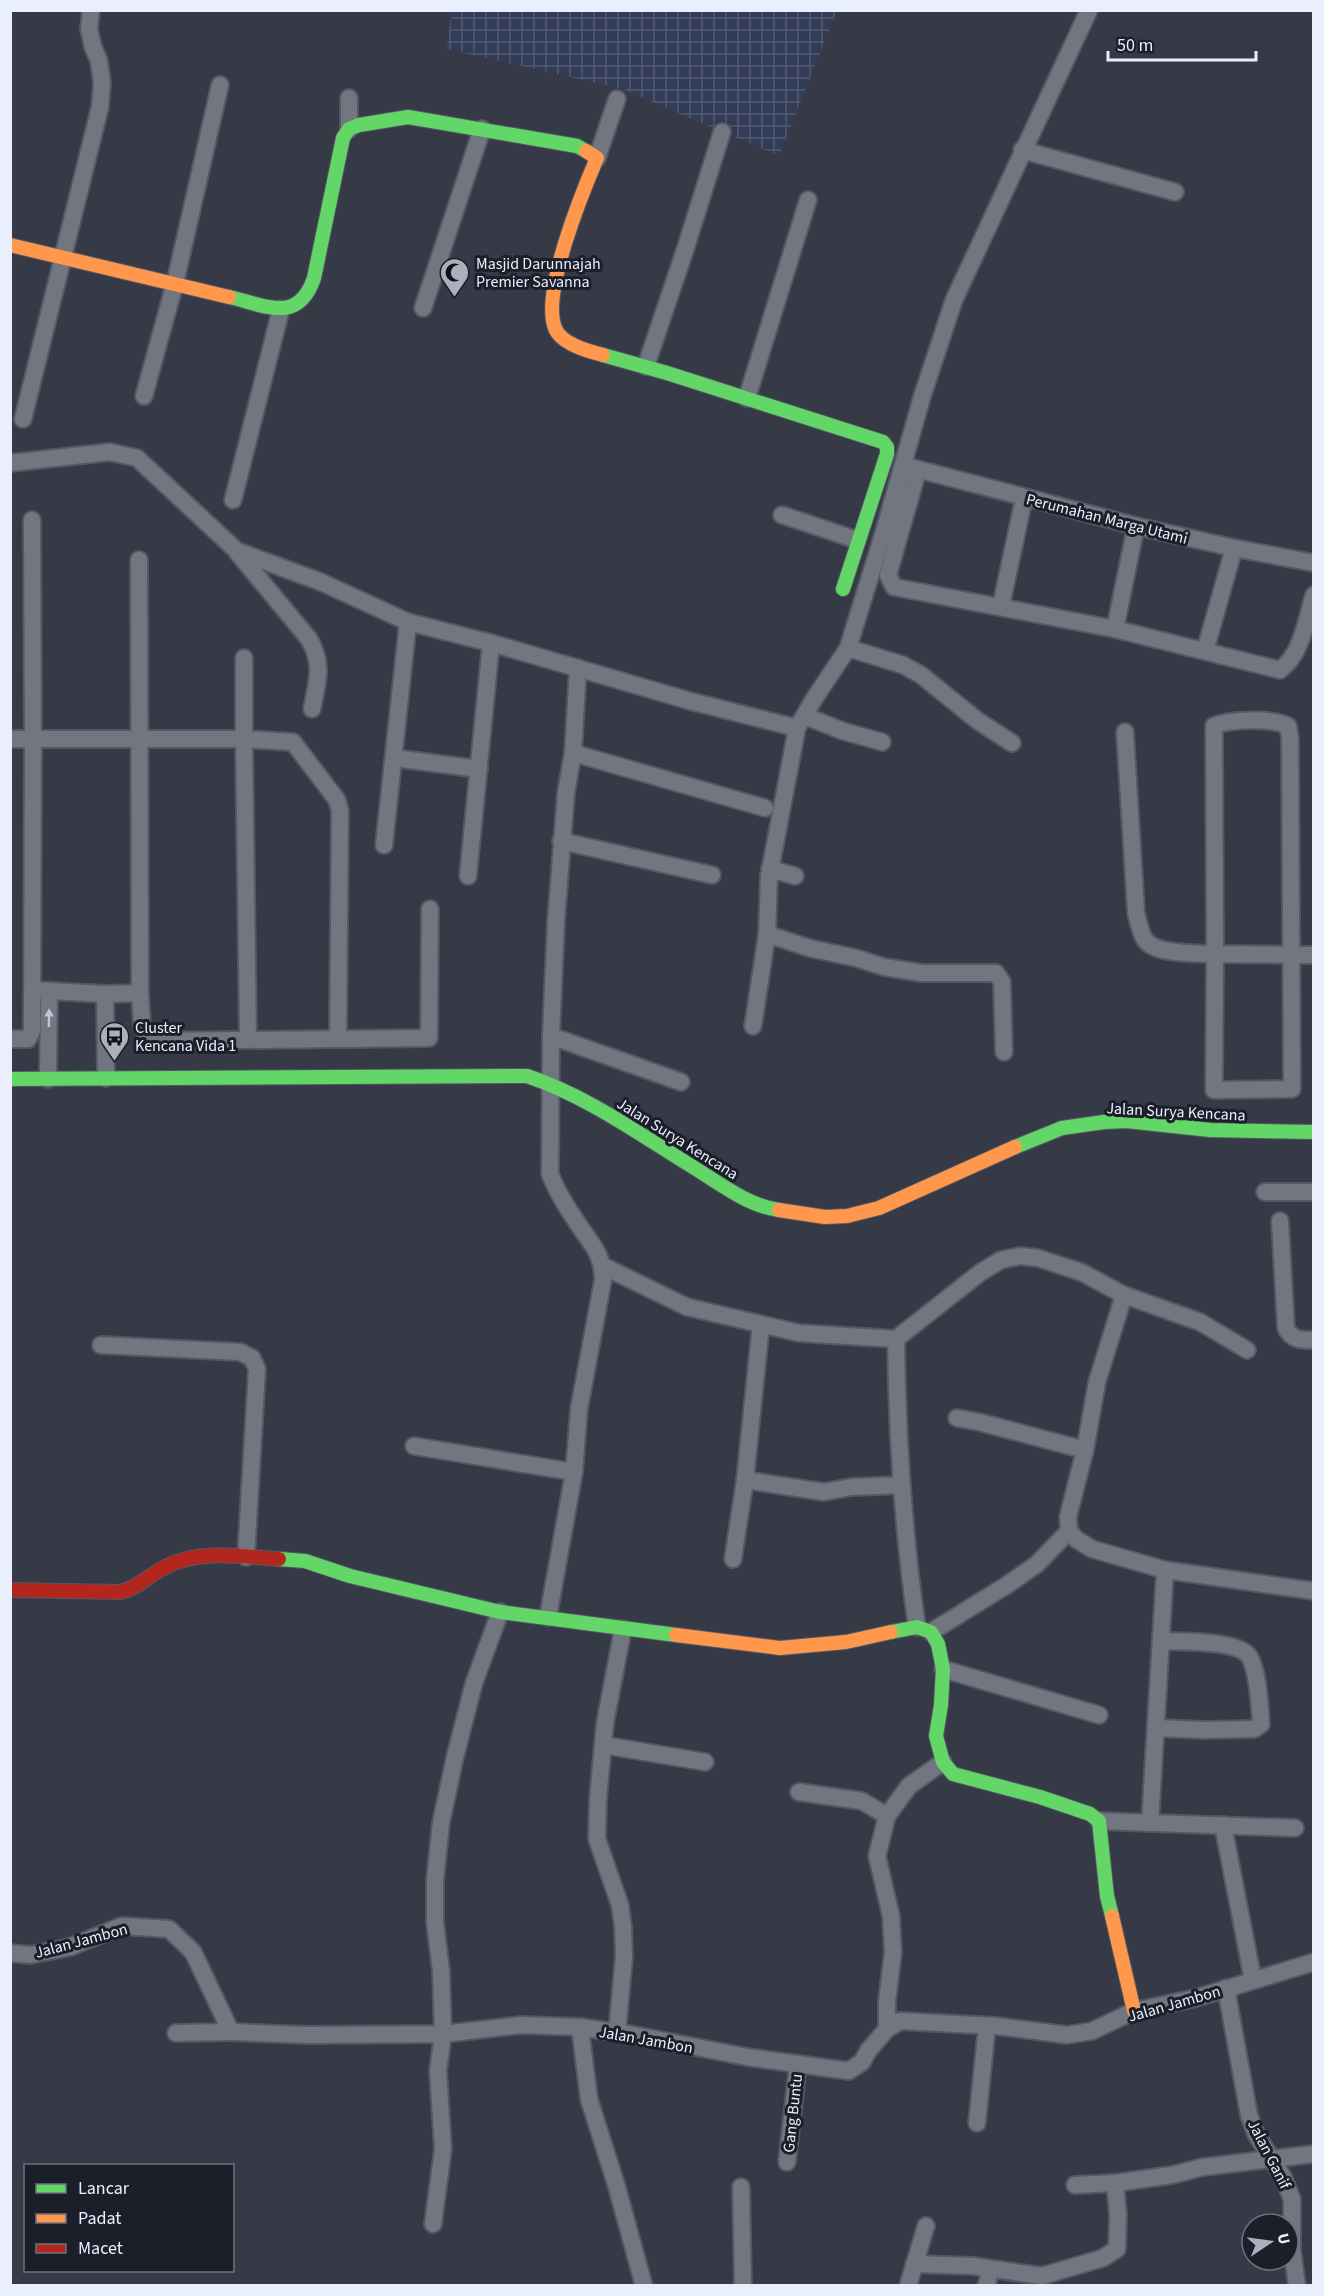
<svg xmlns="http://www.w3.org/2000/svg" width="1324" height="2296" viewBox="0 0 1324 2296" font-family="'Source Sans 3',sans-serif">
  <defs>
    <pattern id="industrial-grid" width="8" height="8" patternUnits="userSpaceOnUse" patternTransform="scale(1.5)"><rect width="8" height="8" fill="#333c57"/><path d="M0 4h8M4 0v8" fill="none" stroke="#515870"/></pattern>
  </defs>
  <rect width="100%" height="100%" fill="#363a47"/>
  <path fill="url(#industrial-grid)" d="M452 11H837L779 156 622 89 446 49Z"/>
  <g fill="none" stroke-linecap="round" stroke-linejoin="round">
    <defs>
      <g id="street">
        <path d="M349 129V98"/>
        <path d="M1022 150 1175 192"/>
        <path d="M597 158 617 99"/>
        <path d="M423 308 482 129"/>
        <path d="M646 366 686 247 722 132"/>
        <path d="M144 396 175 283 220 85"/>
        <path d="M747 398 808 200"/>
        <path d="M23 419 100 107 102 83 99 61 93 47 89 29 91 10"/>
        <path d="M10 463 110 452 137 458 237 551 321 582 408 622 491 643 690 701 797 728"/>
        <path d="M909 467 1136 526 1234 548 1314 563"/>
        <path d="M918 470 888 575 894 587 1115 629 1280 670C1302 654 1306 620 1314 595"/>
        <path d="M233 500 281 309"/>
        <path d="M782 515 857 540"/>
        <path d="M237 552 309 639C324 665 317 682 312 709"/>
        <path d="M139 560 140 993 142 1026 150 1041 429 1038 430 909"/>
        <path d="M1001 606 1024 498"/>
        <path d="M1115 629 1136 526"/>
        <path d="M848 648 903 665 921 675 978 721 1012 743"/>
        <path d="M1205 651 1234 548"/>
        <path d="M244 658V739L293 742 337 800 340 811 338 1037"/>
        <path d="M805 716 843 731 882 742"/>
        <path d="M1125 732 1136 912C1138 921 1140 932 1145 940 1156 955 1197 953 1215 954L1214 726C1230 719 1273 718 1288 726L1290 737 1292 1089 1214 1090 1215 954 1314 955"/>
        <path d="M10 739H33L32 520"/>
        <path d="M573 753 765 808"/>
        <path d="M394 758 479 769"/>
        <path d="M561 841 712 875"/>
        <path d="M384 845 408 622"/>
        <path d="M770 869 795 876"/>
        <path d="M468 876 491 643"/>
        <path d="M767 934 809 948 856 958 884 967 922 973H996L1002 982 1004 1052"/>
        <path d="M33 990 105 994 140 993"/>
        <path d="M105 994 106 1078"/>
        <path d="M753 1026 767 934 769 876 797 728 814 699 848 648 883 535 922 397 954 300 1089 10"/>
        <path d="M551 1036 681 1082"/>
        <path d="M10 1039H28L32 1031 33 739H244L248 1038"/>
        <path d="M48 1079 49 991"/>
        <path d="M1265 1192H1314"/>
        <path d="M1280 1221 1286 1328C1292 1340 1300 1340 1314 1340"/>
        <path d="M603 1266 687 1307 799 1333 896 1339 981 1272 1001 1260 1020 1256 1038 1258 1081 1272 1124 1295 1200 1322 1247 1350"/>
        <path d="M1124 1295 1097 1382 1085 1450 1068 1517 1069 1531 1076 1539 1092 1549 1165 1570 1314 1591"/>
        <path d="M896 1339C897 1435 903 1531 917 1627"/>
        <path d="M101 1345 240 1352 252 1358 257 1369 246 1557"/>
        <path d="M957 1418 979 1422 1085 1450"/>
        <path d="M414 1446 574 1472"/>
        <path d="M745 1480 824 1492 851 1487 902 1485"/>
        <path d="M733 1559 745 1480 761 1324"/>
        <path d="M548 1617 574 1472 579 1409 603 1280C603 1254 592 1245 578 1224 567 1208 557 1192 550 1174L551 1036 556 921 566 793 573 753 578 668"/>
        <path d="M931 1632 1007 1585 1037 1564 1069 1531"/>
        <path d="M943 1669 1099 1715"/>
        <path d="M1157 1728 1204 1730 1254 1729 1261 1724C1260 1708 1258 1667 1248 1655 1235 1640 1181 1642 1161 1641"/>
        <path d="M603 1745 705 1762"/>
        <path d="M799 1792 862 1801 887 1816"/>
        <path d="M1099 1821 1295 1828"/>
        <path d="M1150 1823 1165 1570"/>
        <path d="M1223 1825 1253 1980"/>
        <path d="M10 1953 30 1955 70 1947 122 1926 169 1929 193 1952 231 2032 308 2035 443 2034 521 2025 580 2027 634 2035 747 2057 849 2071 862 2062 868 2051 887 2029 900 2021 996 2026 1067 2035 1092 2031 1134 2011 1196 1998 1314 1962"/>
        <path d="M1226 1988 1249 2115 1256 2134 1283 2177 1292 2199V2249L1297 2286"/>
        <path d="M580 2027 589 2099 616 2184 644 2286"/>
        <path d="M887 2029V2001L893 1952 891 1916 877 1856 887 1816 909 1786 943 1762"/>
        <path d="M176 2033 231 2032"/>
        <path d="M617 2033 624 1956 623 1926 620 1905 597 1839 598 1799 605 1723 623 1629"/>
        <path d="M977 2123 987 2026"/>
        <path d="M787 2162 798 2064"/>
        <path d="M1075 2185 1115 2183"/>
        <path d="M741 2187 743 2286"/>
        <path d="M433 2224 443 2149 438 2071 443 2034 441 1971 435 1922V1880L441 1823 455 1757 474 1683 500 1612"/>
        <path d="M914 2264 973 2266 1042 2276 1103 2258 1117 2249 1118 2215 1115 2183 1172 2175 1203 2167 1314 2154"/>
        <path d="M908 2286 926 2226"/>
        <path d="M986 2286 991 2269"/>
      </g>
      <g id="fast">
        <path d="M229 297C265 305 298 325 314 278L343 138 349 129 359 125 408 117 577 146 586 151"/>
        <path d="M603 355 667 373 883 442 887 447V454L843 589"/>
        <path d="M10 1079 527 1076C587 1096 639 1134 693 1167 719 1183 748 1206 779 1210"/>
        <path d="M1015 1147 1062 1128 1104 1122 1127 1121 1210 1130 1314 1132"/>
        <path d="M279 1559 305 1561 350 1576 500 1612 676 1635"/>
        <path d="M891 1632 917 1627 931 1632 938 1644 943 1669 941 1705 936 1736 943 1762 953 1774 1040 1797 1090 1814 1099 1821 1107 1896 1112 1916"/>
      </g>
      <g id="slow">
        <path d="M586 151 597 158C582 193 541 293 555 328 561 344 588 351 603 355"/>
        <path d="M10 245 229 297"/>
        <path d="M779 1210 825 1217 847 1216 879 1208 1015 1147"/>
        <path d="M676 1635 780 1648 846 1642 891 1632"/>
        <path d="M1112 1916 1134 2011"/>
      </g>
      <path id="jam" d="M10 1590 121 1592C140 1587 151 1573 169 1565 203 1549 243 1557 279 1559"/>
    </defs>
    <use href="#street" stroke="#545863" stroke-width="20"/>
    <use href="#fast" stroke="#545863" stroke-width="16"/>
    <use href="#slow" stroke="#545863" stroke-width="16"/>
    <use href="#jam" stroke="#545863" stroke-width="16"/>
    <use href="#street" stroke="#727681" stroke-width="16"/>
    <use href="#fast" stroke="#63d668" stroke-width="14"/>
    <use href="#slow" stroke="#ff974d" stroke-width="14"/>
    <use href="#jam" stroke="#b3261e" stroke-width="14"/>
  </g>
  <defs><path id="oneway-solid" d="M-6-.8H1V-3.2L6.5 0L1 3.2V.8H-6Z" transform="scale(1.5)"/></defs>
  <use fill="#c0c5d2" href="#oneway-solid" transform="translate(49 1018) rotate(-89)"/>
  <defs>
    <symbol id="mosque-pin" viewBox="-11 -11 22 30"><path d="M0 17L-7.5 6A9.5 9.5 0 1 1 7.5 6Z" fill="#abb0be" stroke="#1b1f29"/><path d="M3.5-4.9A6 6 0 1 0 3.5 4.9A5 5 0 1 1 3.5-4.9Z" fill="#111"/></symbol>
    <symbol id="bus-pin" viewBox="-11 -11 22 30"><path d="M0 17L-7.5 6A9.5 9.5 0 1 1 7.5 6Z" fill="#abb0be" stroke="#1b1f29"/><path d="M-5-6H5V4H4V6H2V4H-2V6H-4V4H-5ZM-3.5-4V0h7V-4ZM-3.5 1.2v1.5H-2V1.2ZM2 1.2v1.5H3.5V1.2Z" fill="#111"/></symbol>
  </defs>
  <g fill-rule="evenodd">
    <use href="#mosque-pin" x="438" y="256" width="33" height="45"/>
    <use href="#bus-pin" x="98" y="1020" width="33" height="45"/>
  </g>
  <g text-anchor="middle" stroke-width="6" stroke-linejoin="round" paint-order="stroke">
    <g font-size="16" fill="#eaeffe" stroke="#1b1f29" text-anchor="start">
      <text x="476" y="269">Masjid Darunnajah<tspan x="476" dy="18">Premier Savanna</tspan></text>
      <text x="135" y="1033">Cluster<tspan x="135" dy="18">Kencana Vida 1</tspan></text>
    </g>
    <g font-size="16" fill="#eaeffe" stroke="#1b1f29">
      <text transform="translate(1107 518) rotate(14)" y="6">Perumahan Marga Utami</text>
      <text transform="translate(1176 1111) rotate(3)" y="6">Jalan Surya Kencana</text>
      <text transform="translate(678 1138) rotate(32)" y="6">Jalan Surya Kencana</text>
      <text transform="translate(81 1940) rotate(-15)" y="6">Jalan Jambon</text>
      <text transform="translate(1174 2003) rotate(-16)" y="6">Jalan Jambon</text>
      <text transform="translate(646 2039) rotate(10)" y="6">Jalan Jambon</text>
      <text transform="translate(792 2113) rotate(-84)" y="6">Gang Buntu</text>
      <text transform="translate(1270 2154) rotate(63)" y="6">Jalan Ganif</text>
    </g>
  </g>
  <rect width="1324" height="2296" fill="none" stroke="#eaeffe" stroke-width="24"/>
  <rect x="24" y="2164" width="210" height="108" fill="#1b1f29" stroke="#6e727e" stroke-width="1.5"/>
  <rect x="36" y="2184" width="30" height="9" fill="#63d668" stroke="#6e727e" stroke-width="1.5"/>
  <text x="78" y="2194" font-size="18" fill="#eaeffe">Lancar</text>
  <rect x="36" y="2214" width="30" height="9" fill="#ff974d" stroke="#6e727e" stroke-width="1.5"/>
  <text x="78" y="2224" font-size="18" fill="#eaeffe">Padat</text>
  <rect x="36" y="2244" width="30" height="9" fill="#b3261e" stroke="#6e727e" stroke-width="1.5"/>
  <text x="78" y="2254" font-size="18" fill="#eaeffe">Macet</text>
  <g transform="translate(1270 2242) rotate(77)"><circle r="28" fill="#1b1f29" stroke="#6e727e" stroke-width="1.5"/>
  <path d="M0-4.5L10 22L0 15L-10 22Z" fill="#abb0be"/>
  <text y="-9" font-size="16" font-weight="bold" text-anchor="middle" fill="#eaeffe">U</text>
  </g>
  <path d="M1108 51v9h148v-9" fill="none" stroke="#eaeffe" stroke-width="3"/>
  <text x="1117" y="51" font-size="18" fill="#eaeffe" stroke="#1b1f29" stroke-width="4.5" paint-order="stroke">50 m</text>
</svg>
